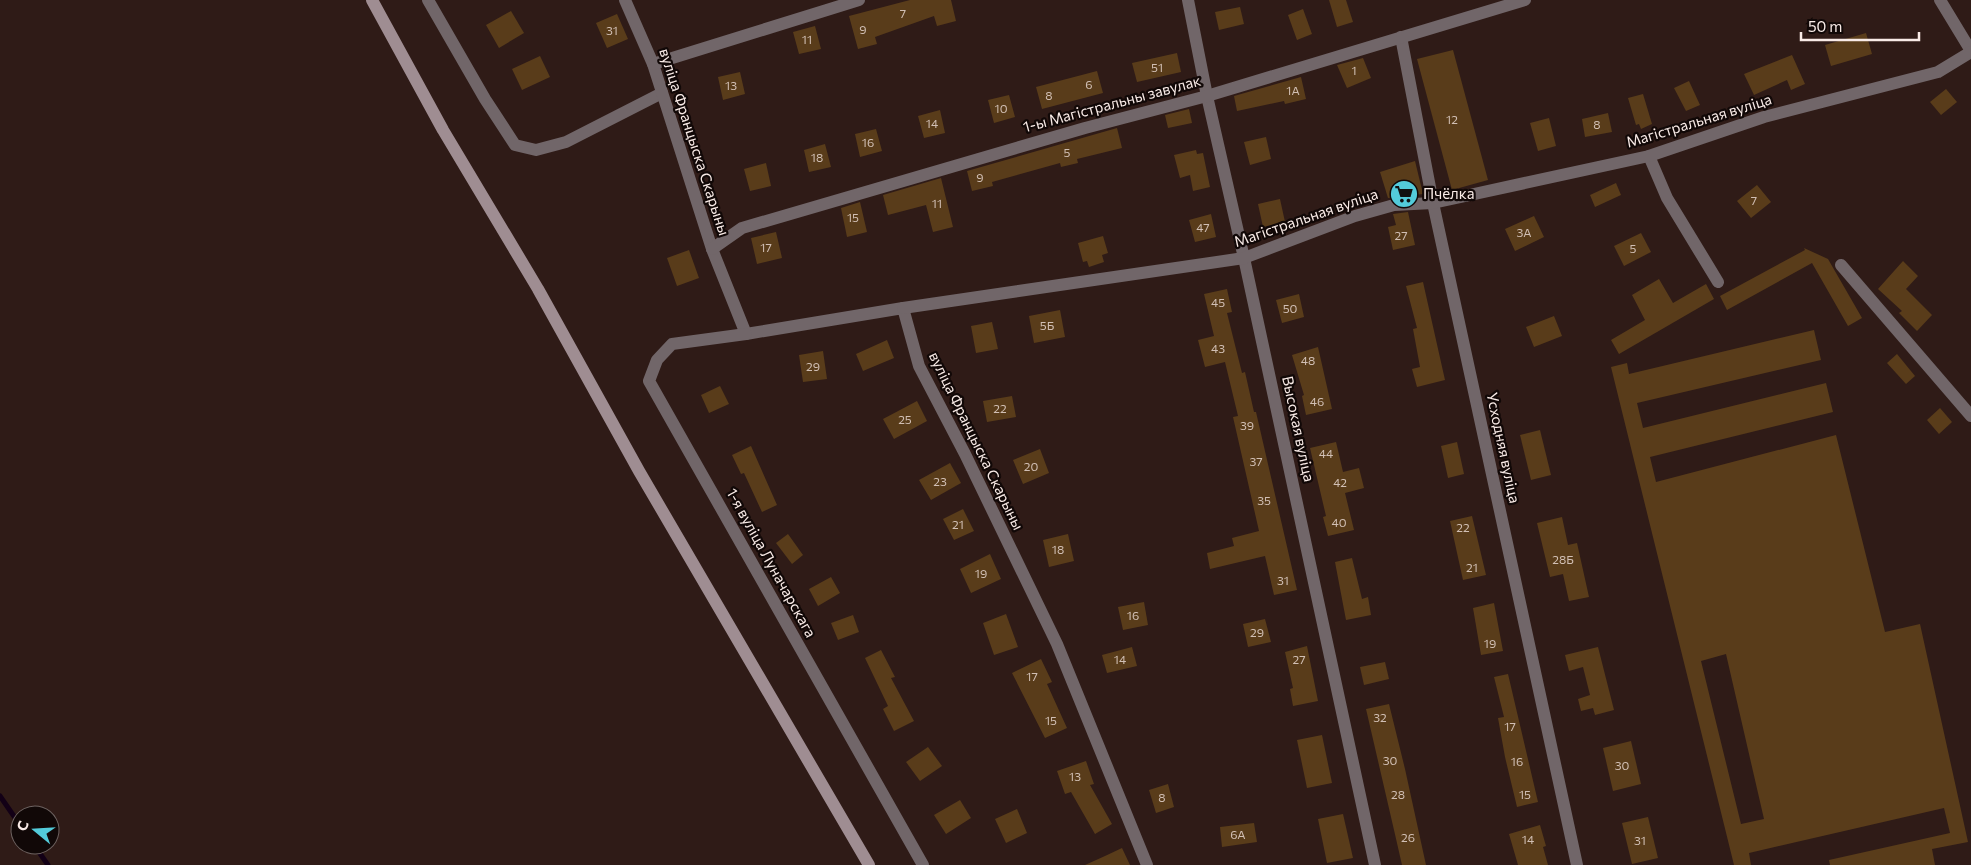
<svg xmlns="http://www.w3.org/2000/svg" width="1971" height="865" viewBox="0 0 1971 865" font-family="Commissioner,sans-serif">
  <rect width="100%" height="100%" fill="#2f1b17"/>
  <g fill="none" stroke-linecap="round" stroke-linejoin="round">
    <g stroke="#130016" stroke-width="5">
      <path d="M0 796 20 825"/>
      <path d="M34 845 48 865"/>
    </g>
  </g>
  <g fill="#593c1a" fill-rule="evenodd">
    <path d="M910 0H951L956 21 937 26 934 16 875 37 877 44 858 49 849 16Z"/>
    <path d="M1329 0H1346L1353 22 1337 27Z"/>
    <path d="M1240 7 1244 24 1219 30 1215 12Z"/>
    <path d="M1303 9 1312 34 1297 40 1288 15Z"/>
    <path d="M511 11 524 33 499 48 486 25Z"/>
    <path d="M617 14 628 39 607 48 596 23Z"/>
    <path d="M815 26 821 49 799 54 793 32Z"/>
    <path d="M1866 33 1872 54 1831 66 1825 45Z"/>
    <path d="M1453 50 1488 180 1452 190 1417 59Z"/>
    <path d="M1177 53 1181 72 1137 82 1132 63Z"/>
    <path d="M1792 55 1805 84 1791 90 1787 80 1754 95 1744 74Z"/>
    <path d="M540 56 550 77 522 90 512 69Z"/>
    <path d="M1363 58 1371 78 1347 88 1337 65Z"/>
    <path d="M1097 71 1103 93 1042 109 1036 87Z"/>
    <path d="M740 72 745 94 723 100 718 77Z"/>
    <path d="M1301 77 1306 99 1285 104 1284 101 1237 111 1234 96Z"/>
    <path d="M1689 81 1700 105 1686 111 1674 88Z"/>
    <path d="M1946 89 1957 102 1941 115 1930 102Z"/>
    <path d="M1643 94 1652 124 1641 129 1639 124 1636 125 1628 98Z"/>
    <path d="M1009 95 1015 117 994 123 988 100Z"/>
    <path d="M1189 109 1192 123 1168 128 1165 115Z"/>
    <path d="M940 110 945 133 924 138 918 116Z"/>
    <path d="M1608 113 1612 132 1585 137 1582 119Z"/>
    <path d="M1549 118 1556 146 1538 151 1530 123Z"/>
    <path d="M1117 128 1122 148 1077 159 1078 163 1061 167 1060 163 992 182 993 186 972 191 967 171Z"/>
    <path d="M876 129 882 151 860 157 855 134Z"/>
    <path d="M1266 137 1271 159 1250 165 1244 142Z"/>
    <path d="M825 144 831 167 809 172 804 150Z"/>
    <path d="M1196 150 1197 154 1203 153 1210 187 1193 191 1190 175 1180 178 1174 155Z"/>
    <path d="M1415 161 1423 194 1388 198 1380 172Z"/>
    <path d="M766 163 771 186 750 191 744 169Z"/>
    <path d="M941 178 953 227 933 232 926 205 888 215 883 195Z"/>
    <path d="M1616 183 1621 195 1595 207 1590 195Z"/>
    <path d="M1757 185 1771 202 1751 218 1737 201Z"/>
    <path d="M1280 199 1285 222 1263 227 1258 204Z"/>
    <path d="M860 202 867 232 847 237 841 208Z"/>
    <path d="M1408 212 1415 245 1393 250 1388 227 1396 225 1393 214Z"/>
    <path d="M1211 214 1216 237 1195 242 1189 220Z"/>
    <path d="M1534 216 1544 237 1515 251 1505 229Z"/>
    <path d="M776 232 782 258 757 264 751 238Z"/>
    <path d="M1641 233 1651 252 1624 266 1614 246Z"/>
    <path d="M1103 236 1108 253 1102 255 1104 262 1089 267 1087 261 1083 262 1078 243Z"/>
    <path d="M1804 248 1828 259 1862 318 1848 326 1812 263 1727 310 1720 296 1805 250Z"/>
    <path d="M689 250 699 278 677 286 667 258Z"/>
    <path d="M1903 261 1918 276 1906 289 1932 315 1917 331 1899 313 1902 311 1878 289Z"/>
    <path d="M1659 279 1673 303 1706 284 1714 299 1619 354 1611 340 1645 320 1632 295Z"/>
    <path d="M1423 282 1445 380 1417 387 1412 369 1420 367 1413 329 1417 328 1406 286Z"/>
    <path d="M1227 289 1232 312 1227 313 1242 373 1245 372 1254 412H1256L1297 590 1274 595 1265 556 1210 569 1207 553 1234 546 1232 538 1259 531 1233 417 1238 416 1225 362 1205 367 1198 340 1214 336 1204 294Z"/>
    <path d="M1299 294 1304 317 1282 323 1276 300Z"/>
    <path d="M1060 310 1065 337 1034 343 1029 316Z"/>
    <path d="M1554 316 1562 336 1534 347 1526 327Z"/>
    <path d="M992 322 998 349 976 353 971 326Z"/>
    <path d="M1814 330 1821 360 1637 403 1643 428 1826 383 1833 412 1650 457 1656 482 1836 435 1885 632 1920 624 1968 842 1932 849 1935 865H1830L1829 860 1950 833 1944 808 1749 853 1751 865H1734L1611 367 1627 363 1629 374ZM1726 654 1764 819 1741 824 1701 661Z"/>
    <path d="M887 340 894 358 863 371 856 354Z"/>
    <path d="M1318 347 1332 409 1306 415 1302 396 1304 395 1292 355Z"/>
    <path d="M823 351 827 379 803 382 799 355Z"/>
    <path d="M1897 354 1915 376 1906 384 1887 363Z"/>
    <path d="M720 386 729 404 709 413 701 395Z"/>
    <path d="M1012 396 1016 417 987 422 983 401Z"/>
    <path d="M917 401 927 421 894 439 883 419Z"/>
    <path d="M1940 408 1952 422 1939 434 1927 420Z"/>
    <path d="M1540 430 1551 475 1531 480 1520 435Z"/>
    <path d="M1336 442 1343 472 1359 468 1364 488 1345 493 1354 530 1328 536 1323 517 1326 516 1310 448Z"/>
    <path d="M1457 442 1464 474 1448 478 1441 446Z"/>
    <path d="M751 446 777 505 762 512 744 473 741 474 732 455Z"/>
    <path d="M1040 449 1049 473 1023 484 1013 460Z"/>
    <path d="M950 463 961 483 931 500 919 480Z"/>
    <path d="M963 509 974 531 954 540 943 519Z"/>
    <path d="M1472 516 1486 575 1463 580 1450 521Z"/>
    <path d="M1562 517 1568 545 1577 543 1589 597 1569 601 1563 574 1550 577 1537 523Z"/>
    <path d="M788 534 803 555 792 564 776 543Z"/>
    <path d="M1068 534 1074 561 1049 567 1043 540Z"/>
    <path d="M990 554 1001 579 971 593 960 569Z"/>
    <path d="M1352 558 1362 599 1368 597 1371 615 1346 620 1335 562Z"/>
    <path d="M831 577 840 593 818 606 809 589Z"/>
    <path d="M1144 602 1148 625 1123 630 1118 607Z"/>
    <path d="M1494 603 1503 651 1481 655 1473 608Z"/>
    <path d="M1006 614 1018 647 994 655 983 623Z"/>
    <path d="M853 615 859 632 838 640 831 623Z"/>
    <path d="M1265 619 1271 642 1248 647 1243 624Z"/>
    <path d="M1307 646 1318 701 1293 706 1290 689 1293 688 1285 652Z"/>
    <path d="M1132 647 1137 666 1107 673 1102 655Z"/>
    <path d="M1598 647 1614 710 1595 715 1593 708 1581 711 1578 699 1590 695 1583 667 1569 671 1565 655Z"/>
    <path d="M881 650 895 677 891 678 914 721 894 731 883 709 888 706 865 658Z"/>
    <path d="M1041 659 1052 682 1047 684 1067 728 1045 738 1012 673Z"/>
    <path d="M1385 662 1389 679 1364 685 1360 667Z"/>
    <path d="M1508 674 1538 802 1517 807 1505 757 1498 718 1504 717 1494 677Z"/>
    <path d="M1389 704 1405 769 1426 865H1402L1394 830 1366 709Z"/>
    <path d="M1322 735 1332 783 1307 788 1297 740Z"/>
    <path d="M1631 741 1641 784 1613 791 1603 748Z"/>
    <path d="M928 747 942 766 920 781 906 762Z"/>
    <path d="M1086 761 1094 784 1090 785 1112 824 1095 834 1071 792 1065 794 1057 771Z"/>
    <path d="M1168 784 1174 807 1156 813 1149 790Z"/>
    <path d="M960 800 971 818 946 834 934 815Z"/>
    <path d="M1017 809 1027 833 1006 843 995 819Z"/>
    <path d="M1343 814 1353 858 1327 863 1318 819Z"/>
    <path d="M1648 817 1658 858 1632 864 1622 823Z"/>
    <path d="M1254 823 1257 842 1222 847 1220 827Z"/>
    <path d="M1540 825 1546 846 1543 847 1548 865H1518L1509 834Z"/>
    <path d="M1122 848 1130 865H1085L1105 856Z"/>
  </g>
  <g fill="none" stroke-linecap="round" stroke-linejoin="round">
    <g stroke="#716669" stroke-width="12">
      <path d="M428 0 485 99 515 145 536 150 566 142 662 93"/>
      <path d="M625 0 653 64 712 249 746 334 903 308 919 366 965 454 1057 644 1147 865"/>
      <path d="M1188 0 1207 96 1244 258 1375 865"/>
      <path d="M1940 0 1971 51"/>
      <path d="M1401 37 1433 203 1577 865"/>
      <path d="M653 64 859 0"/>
      <path d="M1649 156 1667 198 1718 282"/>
      <path d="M712 249 742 228 1085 128 1207 96 1525 0"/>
      <path d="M1841 265 1971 416"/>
      <path d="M903 308 1244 258 1355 216 1394 205 1433 203 1649 156 1764 117 1938 72 1971 52"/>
      <path d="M746 334 672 344 657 360 649 381 923 865"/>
    </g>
    <path stroke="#9f8d92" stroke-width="12" d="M372 0 443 130 538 289 639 471 869 865"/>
  </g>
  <defs>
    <symbol id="supermarket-disc" viewBox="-11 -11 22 22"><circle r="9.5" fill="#53cbda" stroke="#110807"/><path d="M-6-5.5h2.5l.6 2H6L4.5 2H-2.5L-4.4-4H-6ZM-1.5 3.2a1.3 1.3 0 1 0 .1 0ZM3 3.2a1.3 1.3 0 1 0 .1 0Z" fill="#111"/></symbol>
  </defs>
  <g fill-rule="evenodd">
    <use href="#supermarket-disc" x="1388" y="178" width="32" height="32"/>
  </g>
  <g text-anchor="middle" stroke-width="4.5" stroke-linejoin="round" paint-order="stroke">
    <g font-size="12" fill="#d1bfb4">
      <text x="903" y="18">7</text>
      <text x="863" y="34">9</text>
      <text x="612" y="35">31</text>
      <text x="807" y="44">11</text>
      <text x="1157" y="72">51</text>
      <text x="1354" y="75">1</text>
      <text x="1089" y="89">6</text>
      <text x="731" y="90">13</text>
      <text x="1293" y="95">1А</text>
      <text x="1049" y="100">8</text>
      <text x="1001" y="113">10</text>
      <text x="1452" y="124">12</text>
      <text x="932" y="128">14</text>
      <text x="1597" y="129">8</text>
      <text x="868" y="147">16</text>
      <text x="1067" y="157">5</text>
      <text x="817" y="162">18</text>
      <text x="980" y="182">9</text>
      <text x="1754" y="205">7</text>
      <text x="937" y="208">11</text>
      <text x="853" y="222">15</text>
      <text x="1203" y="232">47</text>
      <text x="1524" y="237">3А</text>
      <text x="1401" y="240">27</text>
      <text x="766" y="252">17</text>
      <text x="1633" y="253">5</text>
      <text x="1218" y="307">45</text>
      <text x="1290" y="313">50</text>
      <text x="1047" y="330">5Б</text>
      <text x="1218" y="353">43</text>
      <text x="1308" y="365">48</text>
      <text x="813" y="371">29</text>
      <text x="1317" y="406">46</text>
      <text x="1000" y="413">22</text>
      <text x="905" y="424">25</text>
      <text x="1247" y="430">39</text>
      <text x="1326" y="458">44</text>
      <text x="1256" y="466">37</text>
      <text x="1031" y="471">20</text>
      <text x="940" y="486">23</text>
      <text x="1340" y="487">42</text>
      <text x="1264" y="505">35</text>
      <text x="1339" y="527">40</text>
      <text x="958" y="529">21</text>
      <text x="1463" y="532">22</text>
      <text x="1058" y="554">18</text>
      <text x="1563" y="564">28Б</text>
      <text x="1472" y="572">21</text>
      <text x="981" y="578">19</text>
      <text x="1283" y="585">31</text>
      <text x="1133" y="620">16</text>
      <text x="1257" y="637">29</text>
      <text x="1490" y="648">19</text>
      <text x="1120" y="664">14</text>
      <text x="1299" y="664">27</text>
      <text x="1032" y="681">17</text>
      <text x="1380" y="722">32</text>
      <text x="1051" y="725">15</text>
      <text x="1510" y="731">17</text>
      <text x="1390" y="765">30</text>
      <text x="1517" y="766">16</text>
      <text x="1622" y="770">30</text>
      <text x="1075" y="781">13</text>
      <text x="1398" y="799">28</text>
      <text x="1525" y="799">15</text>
      <text x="1162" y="802">8</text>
      <text x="1238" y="839">6А</text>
      <text x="1408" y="842">26</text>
      <text x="1528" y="844">14</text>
      <text x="1640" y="845">31</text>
    </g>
    <g font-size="15" fill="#f9ebe7" stroke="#110807">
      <text transform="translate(1112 104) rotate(-15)" y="5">1-ы Магістральны завулак</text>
      <text transform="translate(1699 121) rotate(-17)" y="5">Магістральная вуліца</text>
      <text transform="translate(694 142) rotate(72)" y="5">вуліца Францыска Скарыны</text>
      <text transform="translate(1306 218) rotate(-19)" y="5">Магістральная вуліца</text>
      <text transform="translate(1298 429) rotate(78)" y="5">Высокая вуліца</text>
      <text transform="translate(976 441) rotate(64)" y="5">вуліца Францыска Скарыны</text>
      <text transform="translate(1503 448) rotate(78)" y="5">Усходняя вуліца</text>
      <text transform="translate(771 563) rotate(61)" y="5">1-я вуліца Луначарскага</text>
    </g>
    <g font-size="15" fill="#f9ebe7" stroke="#110807" text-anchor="start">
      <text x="1423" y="199">Пчёлка</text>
    </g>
  </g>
  <g transform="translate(35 830) rotate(288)"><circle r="24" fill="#110807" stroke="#6e6361"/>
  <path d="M0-4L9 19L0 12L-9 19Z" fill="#53cbda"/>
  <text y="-8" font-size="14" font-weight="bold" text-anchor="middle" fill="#f9ebe7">С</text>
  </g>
  <path d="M1801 32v8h118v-8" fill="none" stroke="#f9ebe7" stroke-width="2.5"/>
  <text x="1808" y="32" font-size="15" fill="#f9ebe7" stroke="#110807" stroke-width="4" paint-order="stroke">50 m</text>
</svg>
